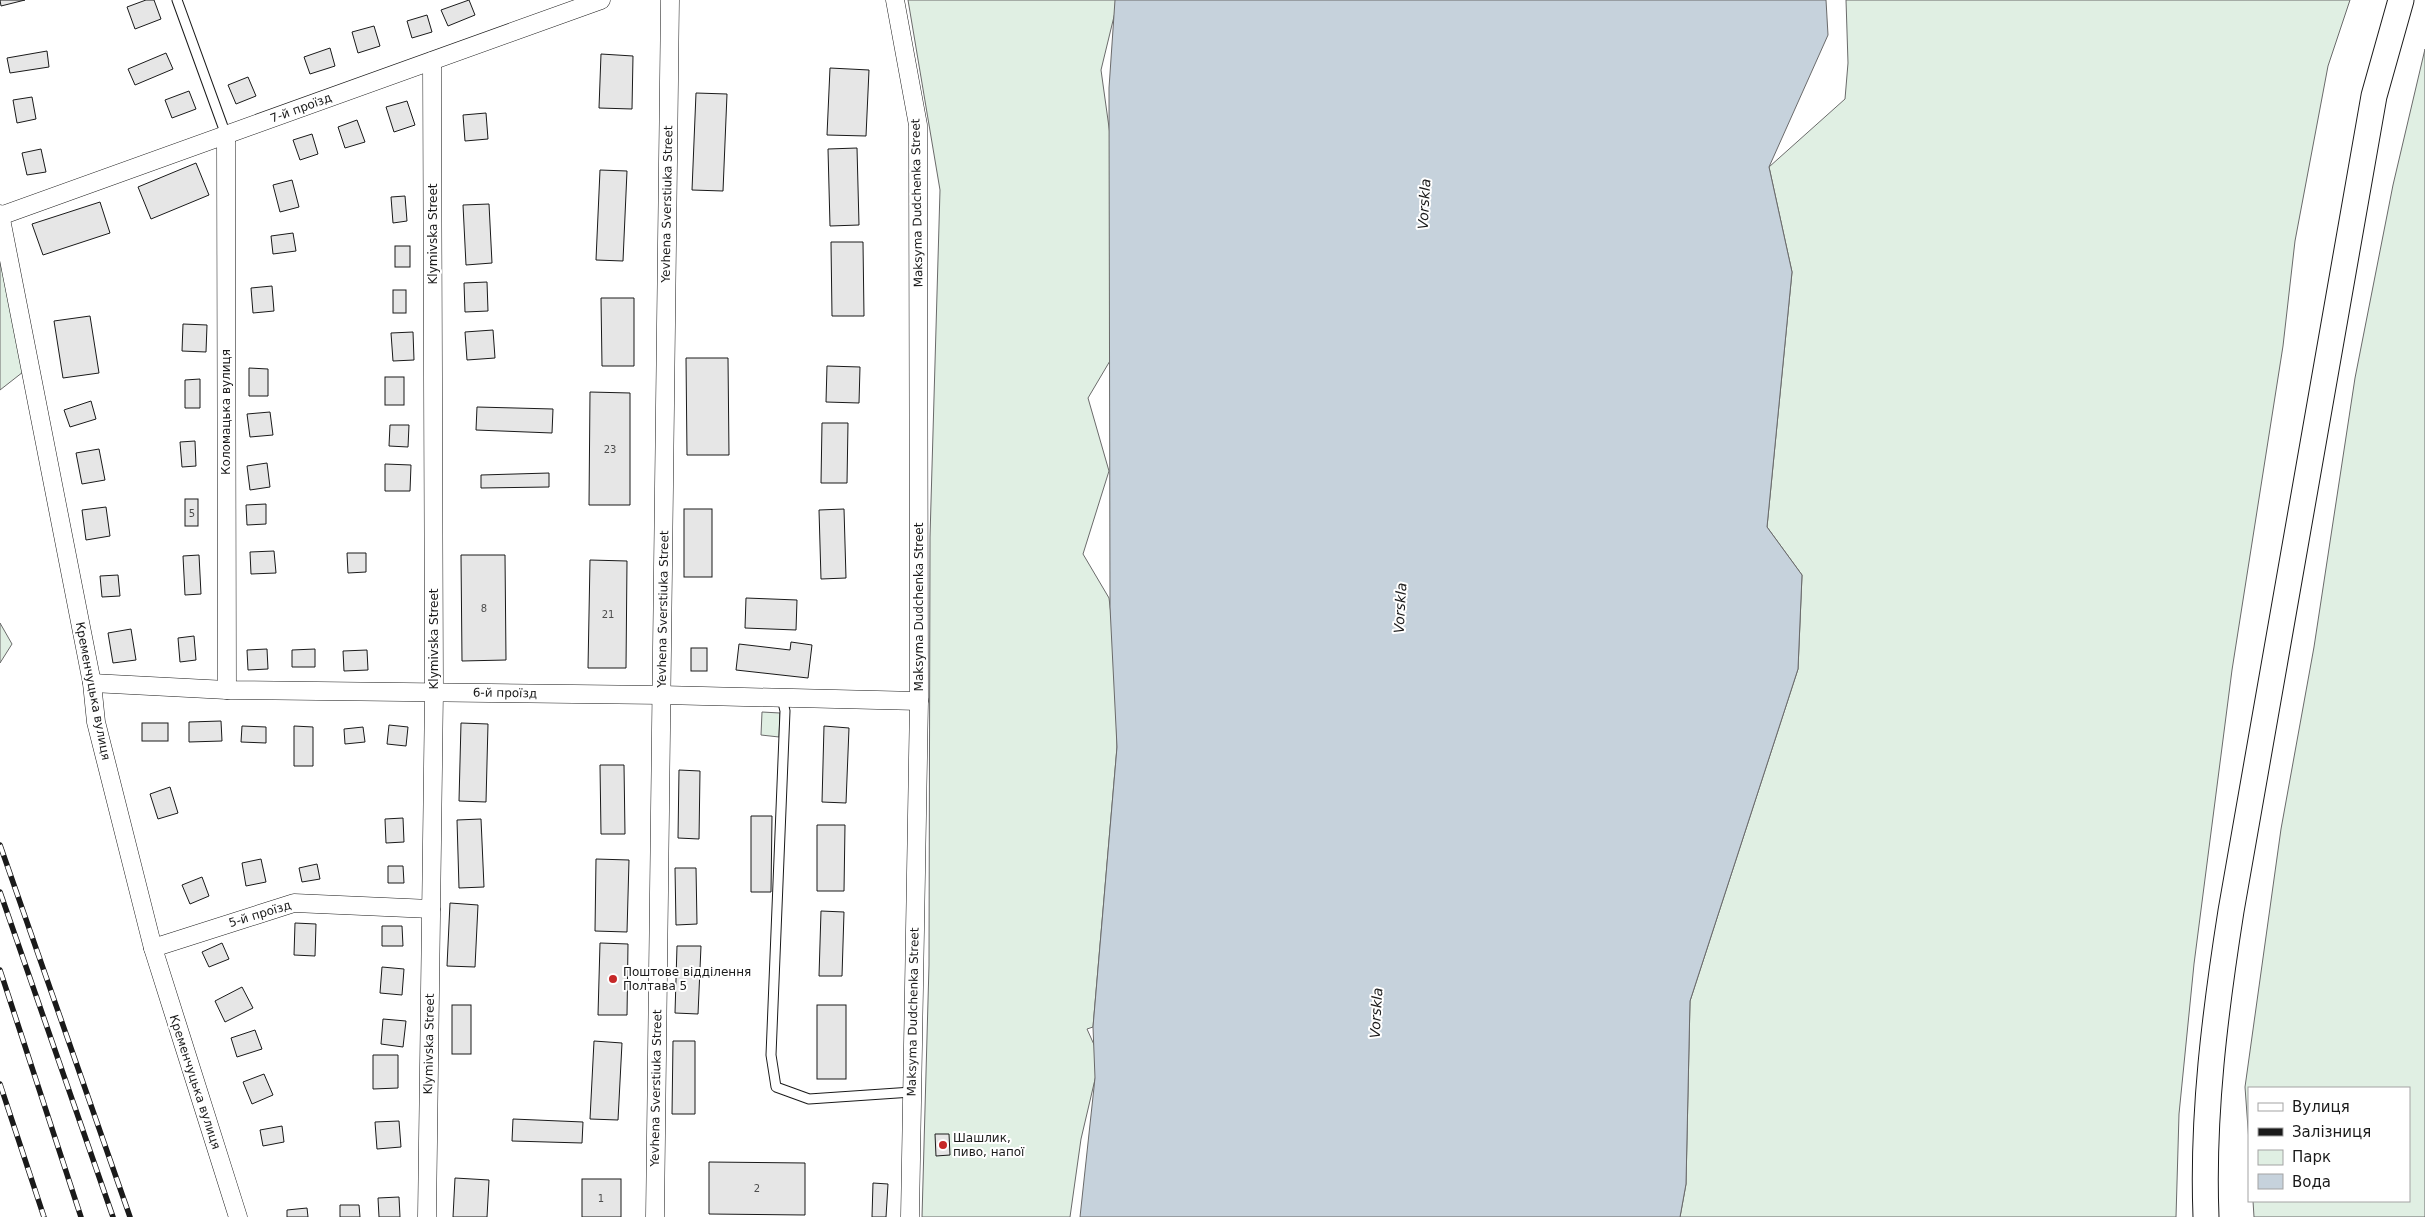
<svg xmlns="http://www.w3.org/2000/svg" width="2425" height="1217" viewBox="0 0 2425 1217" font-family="'DejaVu Sans',sans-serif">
  <rect width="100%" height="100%" fill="#fff"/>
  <g fill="#e0efe3" stroke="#6a6a6a">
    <path d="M908 0H1118L1101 70 1118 192 1117 349 1088 398 1109 471 1083 554 1109 598 1115 647 1117 747 1093 1027 1087 1029 1100 1058 1081 1139 1070 1217H922L929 965 930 537 940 190Z"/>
    <path d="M1846 0H2350L2328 66 2295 241 2283 346 2232 670 2194 964 2179 1114 2176 1217H1680L1686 1184 1690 1001 1798 669 1802 575 1767 527 1792 272 1769 167 1845 99 1848 63Z"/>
    <path d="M2425 49V1217H2254L2253 1201H2409V1088H2249V1142L2245 1087 2281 829 2314 647 2355 378 2393 185Z"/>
    <path d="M0 258 23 372 0 390Z"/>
    <path d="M0 623 12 644 0 663Z"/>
    <path d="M762 712 780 713 779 737 761 735Z"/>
  </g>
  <path fill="#c6d2dc" stroke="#6a6a6a" d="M1115 0H1826L1828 35 1769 167 1792 272 1767 527 1802 575 1798 669 1690 1001 1686 1184 1680 1217H1080L1095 1078 1093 1027 1117 747 1110 607 1109 88Z"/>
  <g fill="#e6e6e6" stroke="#1a1a1a">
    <path d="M0 0H25L1 6Z"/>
    <path d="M146 0H154L161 19 135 29 127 7Z"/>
    <path d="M469 0 475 15 448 26 441 10Z"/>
    <path d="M427 15 432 32 412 38 407 21Z"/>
    <path d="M374 26 380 46 358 53 352 32Z"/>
    <path d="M330 48 335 66 310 74 304 57Z"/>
    <path d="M47 51 49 67 10 73 7 58Z"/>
    <path d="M166 53 173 69 135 85 128 69Z"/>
    <path d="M601 54 633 56 632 109 599 108Z"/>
    <path d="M830 68 869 70 866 136 827 135Z"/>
    <path d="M248 77 256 96 236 104 228 85Z"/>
    <path d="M189 91 196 109 172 118 165 100Z"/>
    <path d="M696 93 727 94 723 191 692 190Z"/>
    <path d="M32 97 36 119 17 123 13 100Z"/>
    <path d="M407 101 415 125 394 132 386 107Z"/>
    <path d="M486 113 488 139 465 141 463 115Z"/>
    <path d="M357 120 365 142 345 148 338 127Z"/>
    <path d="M312 134 318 154 300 160 293 140Z"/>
    <path d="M857 148 859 225 830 226 828 149Z"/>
    <path d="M41 149 46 172 27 175 22 153Z"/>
    <path d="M196 163 209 195 151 219 138 187Z"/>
    <path d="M600 170 627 171 623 261 596 260Z"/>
    <path d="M292 180 299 207 280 212 273 185Z"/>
    <path d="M405 196 407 221 393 223 391 197Z"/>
    <path d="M100 202 110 233 43 255 32 224Z"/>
    <path d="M489 204 492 263 466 265 463 205Z"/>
    <path d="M293 233 296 251 273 254 271 236Z"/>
    <path d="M831 242H863L864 316H832Z"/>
    <rect x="395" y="246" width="15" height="21"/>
    <path d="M487 282 488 311 465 312 464 283Z"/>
    <path d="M272 286 274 311 253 313 251 288Z"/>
    <rect x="393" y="290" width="13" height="23"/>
    <path d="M601 298H634V366H602Z"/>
    <path d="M90 316 99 373 63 378 54 321Z"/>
    <path d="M183 324 207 325 206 352 182 351Z"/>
    <path d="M493 330 495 358 467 360 465 332Z"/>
    <path d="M413 332 414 360 393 361 391 333Z"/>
    <path d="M686 358H728L729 455H687Z"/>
    <path d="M827 366 860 367 859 403 826 402Z"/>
    <path d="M249 368 268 369V396H249Z"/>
    <rect x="385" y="377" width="19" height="28"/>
    <path d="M200 379V408H185V380Z"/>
    <path d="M590 392 630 393V505H589Z"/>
    <path d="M91 401 96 419 70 427 64 410Z"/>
    <path d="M477 407 553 409 552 433 476 430Z"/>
    <path d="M270 412 273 435 250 437 247 414Z"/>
    <path d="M822 423H848L847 483H821Z"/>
    <path d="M390 425H409L408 447 389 446Z"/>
    <path d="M195 441 196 466 182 467 180 442Z"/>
    <path d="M99 449 105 480 82 484 76 453Z"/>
    <path d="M267 463 270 487 250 490 247 466Z"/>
    <path d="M385 464 411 465 410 491H385Z"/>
    <path d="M549 473V487L481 488V475Z"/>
    <rect x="185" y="499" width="13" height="27"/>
    <path d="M266 504V524L247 525 246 505Z"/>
    <path d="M106 507 110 536 86 540 82 510Z"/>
    <rect x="684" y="509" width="28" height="68"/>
    <path d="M844 509 846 578 821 579 819 510Z"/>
    <path d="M274 551 276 573 251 574 250 552Z"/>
    <path d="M347 553H366V572L348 573Z"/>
    <path d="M199 555 201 594 185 595 183 556Z"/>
    <path d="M461 555H505L506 660 462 661Z"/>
    <path d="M590 560 627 561 626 668H588Z"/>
    <path d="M118 575 120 596 102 597 100 576Z"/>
    <path d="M746 598 797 600 796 630 745 628Z"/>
    <path d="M131 629 136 660 113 663 108 633Z"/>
    <path d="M194 636 196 660 180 662 178 638Z"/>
    <path d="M791 642 812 645 808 678 736 670 739 644 790 650Z"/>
    <rect x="691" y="648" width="16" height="23"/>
    <path d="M267 649 268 669 248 670 247 650Z"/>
    <path d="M315 649V667H292V650Z"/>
    <path d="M367 650 368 670 344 671 343 651Z"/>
    <path d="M221 721 222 741 189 742V722Z"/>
    <rect x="142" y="723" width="26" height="18"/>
    <path d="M461 723 488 724 486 802 459 801Z"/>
    <path d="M389 725 408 727 406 746 387 744Z"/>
    <path d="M242 726 266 727V743L241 742Z"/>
    <path d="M294 726 313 727V766H294Z"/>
    <path d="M824 726 849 728 846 803 822 802Z"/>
    <path d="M363 727 365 742 345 744 344 729Z"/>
    <path d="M600 765H624L625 834H601Z"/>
    <path d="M679 770 700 771 699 839 678 838Z"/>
    <path d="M170 787 178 813 158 819 150 794Z"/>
    <path d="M751 816H772L771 892H751Z"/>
    <path d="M403 818 404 842 386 843 385 819Z"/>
    <path d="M481 819 484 887 459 888 457 820Z"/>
    <path d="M817 825H845L844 891H817Z"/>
    <path d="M261 859 266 882 246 886 242 863Z"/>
    <path d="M596 859 629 860 627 932 595 931Z"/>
    <path d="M317 864 320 879 302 882 299 868Z"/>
    <path d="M388 866H403L404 883H388Z"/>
    <path d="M675 868H696L697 924 676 925Z"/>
    <path d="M202 877 209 896 190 904 182 885Z"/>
    <path d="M450 903 478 905 475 967 447 966Z"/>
    <path d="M821 911 844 912 842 976H819Z"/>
    <path d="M295 923 316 924 315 956 294 955Z"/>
    <path d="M382 926H402L403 946H382Z"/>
    <path d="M222 943 229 959 209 967 202 952Z"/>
    <path d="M600 943 628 944 627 1015H598Z"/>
    <path d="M677 946H701L698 1014 675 1013Z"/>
    <path d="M382 967 404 969 402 995 380 993Z"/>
    <path d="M242 987 253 1008 225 1022 215 1001Z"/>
    <rect x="452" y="1005" width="19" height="49"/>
    <rect x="817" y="1005" width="29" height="74"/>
    <path d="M383 1019 406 1021 403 1047 381 1044Z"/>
    <path d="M255 1030 262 1049 237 1057 231 1038Z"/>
    <path d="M594 1041 622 1043 618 1120 590 1119Z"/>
    <path d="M673 1041H695V1114H672Z"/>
    <path d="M373 1055H398V1088L373 1089Z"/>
    <path d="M264 1074 273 1095 252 1104 243 1082Z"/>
    <path d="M513 1119 583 1122 582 1143 512 1141Z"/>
    <path d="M399 1121 401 1147 377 1149 375 1122Z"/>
    <path d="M282 1126 284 1142 263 1146 260 1130Z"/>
    <path d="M935 1134H949L950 1155 936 1156Z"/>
    <path d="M709 1162 805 1163V1215L709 1214Z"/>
    <path d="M455 1178 489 1180 487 1217H453Z"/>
    <rect x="582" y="1179" width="39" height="38"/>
    <path d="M873 1183 888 1184 886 1217H872Z"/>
    <path d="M399 1197 400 1217H379L378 1198Z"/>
    <path d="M340 1205H359L360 1217H340Z"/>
    <path d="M307 1208 308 1217H287V1210Z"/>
  </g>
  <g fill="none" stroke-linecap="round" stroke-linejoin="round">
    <defs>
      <g id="lane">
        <path d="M177 0 226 135"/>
        <path d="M782 698 785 711 771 1055 776 1087 809 1099 912 1092"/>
      </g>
      <g id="street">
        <path d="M895 0 918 125 919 701 910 1217"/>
        <path d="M226 135 227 690"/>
        <path d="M0 214 92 683 96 722 153 948 238 1217"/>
        <path d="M0 216 601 0"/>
        <path d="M92 683 227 690 662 695 919 701"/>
        <path d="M153 948 294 903 431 909"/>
        <path d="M427 1217 434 692 432 61"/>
        <path d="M655 1217 670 0"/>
      </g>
      <path id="secondary" d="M2206 1217C2202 1115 2215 1013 2231 911L2374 96 2401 0"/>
    </defs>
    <use href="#lane" stroke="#1a1a1a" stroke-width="11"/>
    <use href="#street" stroke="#1a1a1a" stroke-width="19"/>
    <use href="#secondary" stroke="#1a1a1a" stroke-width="27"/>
    <use href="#lane" stroke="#fff" stroke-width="9"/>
    <use href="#street" stroke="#fff" stroke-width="18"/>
    <use href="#secondary" stroke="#fff" stroke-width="25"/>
    <defs>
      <g id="rail">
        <path d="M0 845 130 1217"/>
        <path d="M0 892 113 1217"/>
        <path d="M0 970 81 1217"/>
        <path d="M0 1084 44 1217"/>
      </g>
    </defs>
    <use href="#rail" stroke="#1a1a1a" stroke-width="5.5"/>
    <use href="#rail" stroke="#fff" stroke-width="4" stroke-dasharray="11" stroke-linecap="butt"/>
  </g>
  <g fill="#c62828" stroke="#fff" stroke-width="2">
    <circle cx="613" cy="979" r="5"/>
    <circle cx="943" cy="1145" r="5"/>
  </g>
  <g text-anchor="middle" stroke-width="4" stroke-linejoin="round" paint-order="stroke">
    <g font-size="10" fill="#4d4d4d">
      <text x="610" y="453">23</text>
      <text x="192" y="517">5</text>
      <text x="484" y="612">8</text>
      <text x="608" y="618">21</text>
      <text x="757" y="1192">2</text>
      <text x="601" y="1202">1</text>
    </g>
    <g font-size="12" fill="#1a1a1a" stroke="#fff">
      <text transform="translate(301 108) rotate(-20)" y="4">7-й проїзд</text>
      <text transform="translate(917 203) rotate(-91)" y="4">Maksyma Dudchenka Street</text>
      <text transform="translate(667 204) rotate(-89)" y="4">Yevhena Sverstiuka Street</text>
      <text transform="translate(433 234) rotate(-90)" y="4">Klymivska Street</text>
      <text transform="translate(226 412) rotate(-90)" y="4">Коломацька вулиця</text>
      <text transform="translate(919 607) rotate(-90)" y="4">Maksyma Dudchenka Street</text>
      <text transform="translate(663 609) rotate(-89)" y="4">Yevhena Sverstiuka Street</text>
      <text transform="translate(434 639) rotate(-90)" y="4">Klymivska Street</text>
      <text transform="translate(93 691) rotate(79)" y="4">Кременчуцька вулиця</text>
      <text transform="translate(505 693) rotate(1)" y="4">6-й проїзд</text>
      <text transform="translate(260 914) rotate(-17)" y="4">5-й проїзд</text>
      <text transform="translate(913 1012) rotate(-89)" y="4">Maksyma Dudchenka Street</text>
      <text transform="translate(429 1044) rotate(-89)" y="4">Klymivska Street</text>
      <text transform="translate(195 1082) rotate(72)" y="4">Кременчуцька вулиця</text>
      <text transform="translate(656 1088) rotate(-89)" y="4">Yevhena Sverstiuka Street</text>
    </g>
    <g font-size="12" fill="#1a1a1a" stroke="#fff" text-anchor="start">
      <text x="623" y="976">Поштове відділення<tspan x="623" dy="14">Полтава 5</tspan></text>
      <text x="953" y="1142">Шашлик,<tspan x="953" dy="14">пиво, напої</tspan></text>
    </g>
    <g font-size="14" font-style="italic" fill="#1a1a1a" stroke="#fff">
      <text transform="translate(1424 204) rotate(-87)" y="5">Vorskla</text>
      <text transform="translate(1400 608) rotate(-87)" y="5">Vorskla</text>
      <text transform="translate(1376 1013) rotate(-87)" y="5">Vorskla</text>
    </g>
  </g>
  <rect x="2248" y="1087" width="162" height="115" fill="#ffffff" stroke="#a3a3a3"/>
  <rect x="2258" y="1103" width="25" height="8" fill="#ffffff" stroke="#a3a3a3"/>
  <text x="2292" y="1112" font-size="15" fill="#1a1a1a">Вулиця</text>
  <rect x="2258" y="1128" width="25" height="8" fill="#1a1a1a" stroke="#a3a3a3"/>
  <text x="2292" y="1137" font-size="15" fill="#1a1a1a">Залізниця</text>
  <rect x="2258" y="1150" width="25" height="15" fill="#e0efe3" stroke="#a3a3a3"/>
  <text x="2292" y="1162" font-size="15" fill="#1a1a1a">Парк</text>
  <rect x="2258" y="1174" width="25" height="15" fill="#c6d2dc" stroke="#a3a3a3"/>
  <text x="2292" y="1187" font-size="15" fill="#1a1a1a">Вода</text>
</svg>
